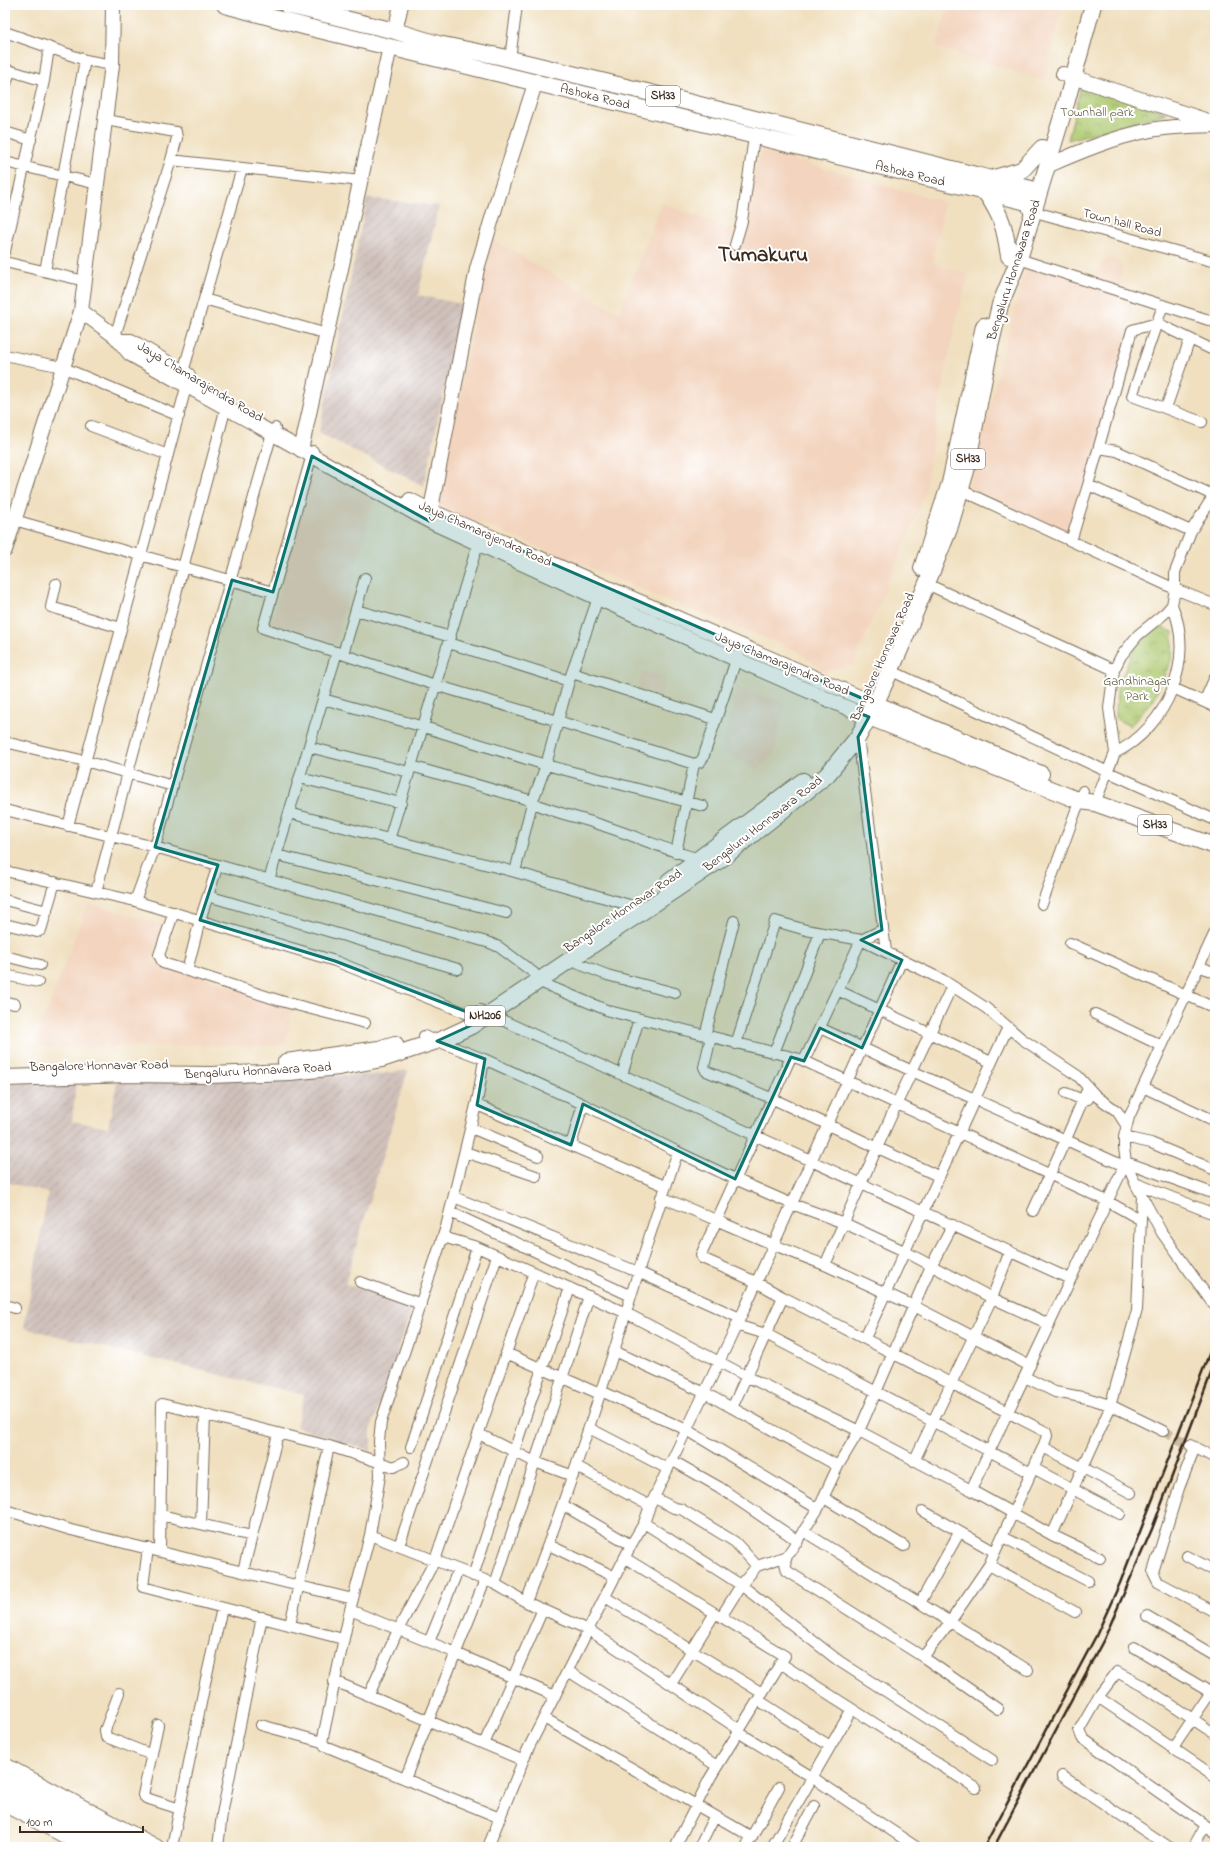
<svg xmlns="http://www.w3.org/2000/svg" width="1220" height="1852" viewBox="0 0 1220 1852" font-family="'Indie Flower',sans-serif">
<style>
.built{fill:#f3d4be}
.industrial{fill:url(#industrial-furrows)}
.park{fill:url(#park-crowns);stroke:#747a47}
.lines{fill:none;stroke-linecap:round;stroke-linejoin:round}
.street-tunnel{stroke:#ccbca0;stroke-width:10;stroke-dasharray:10 5;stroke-linecap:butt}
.street-casing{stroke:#7a6a57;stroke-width:12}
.secondary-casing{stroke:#7a6a57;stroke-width:16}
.primary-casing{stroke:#7a6a57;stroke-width:18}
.highway-casing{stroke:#7a6a57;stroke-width:20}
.street{stroke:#fff;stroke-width:10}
.secondary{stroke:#fff;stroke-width:14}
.primary{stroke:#fff;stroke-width:16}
.highway{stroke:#fff;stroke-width:18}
.rail{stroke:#3b2a1e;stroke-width:2.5}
.marked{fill:#0f766e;fill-opacity:0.2;stroke:#0f766e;stroke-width:3;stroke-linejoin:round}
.labels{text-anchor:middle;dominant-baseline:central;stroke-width:4;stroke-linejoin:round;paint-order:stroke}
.shield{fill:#fff;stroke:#766a62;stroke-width:1}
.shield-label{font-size:12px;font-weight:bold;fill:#3b2a1e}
.street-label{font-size:13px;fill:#3b2a1e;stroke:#fff}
.park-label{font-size:13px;fill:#5d5a37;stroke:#fff}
.town-label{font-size:21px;font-weight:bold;fill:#3b2a1e;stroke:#fff}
</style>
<defs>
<pattern id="industrial-furrows" width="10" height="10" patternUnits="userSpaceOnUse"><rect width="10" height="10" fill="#cfc0ba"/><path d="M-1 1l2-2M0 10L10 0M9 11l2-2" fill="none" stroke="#b3a59f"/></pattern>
<pattern id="park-crowns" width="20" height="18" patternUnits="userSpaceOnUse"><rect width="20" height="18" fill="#adc970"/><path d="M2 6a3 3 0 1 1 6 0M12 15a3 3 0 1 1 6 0" fill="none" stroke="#8ea35b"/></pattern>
</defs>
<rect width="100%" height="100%" fill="#fff"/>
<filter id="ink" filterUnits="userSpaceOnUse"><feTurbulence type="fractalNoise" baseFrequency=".025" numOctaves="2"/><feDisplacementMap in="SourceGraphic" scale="8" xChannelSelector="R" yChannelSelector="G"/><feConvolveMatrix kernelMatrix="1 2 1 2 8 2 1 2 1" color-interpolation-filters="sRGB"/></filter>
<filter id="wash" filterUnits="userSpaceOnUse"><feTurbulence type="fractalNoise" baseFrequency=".012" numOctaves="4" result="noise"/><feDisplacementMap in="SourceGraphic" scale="16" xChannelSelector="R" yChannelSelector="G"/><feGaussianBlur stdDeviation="0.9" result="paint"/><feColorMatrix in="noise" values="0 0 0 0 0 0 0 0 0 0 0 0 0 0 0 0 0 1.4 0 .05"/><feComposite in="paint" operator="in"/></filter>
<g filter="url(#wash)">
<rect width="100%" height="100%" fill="#f0e0c0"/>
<path class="built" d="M 948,5 L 1062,5 L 1045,81 L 936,47 Z
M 762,151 L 945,202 L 932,263 L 969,275 L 958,312 L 939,403 L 924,497 L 853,665 L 824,672 L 796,650 L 672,602 L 435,504 L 492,239 L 619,313 L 662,203 L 736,231 Z
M 1109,258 L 1117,260 L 1122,265 L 1121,283 L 1116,286 L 1100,282 L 1096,274 L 1100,264 Z
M 1026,263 L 1136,296 L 1095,455 L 1068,533 L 969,487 Z
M 313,469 L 376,495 L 335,643 L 270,626 Z
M 643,671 L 666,677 L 661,696 L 638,689 Z
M 737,687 L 785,703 L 774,754 L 757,771 L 721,751 Z
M 88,903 L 163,925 L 151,961 L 293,1005 L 285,1045 L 33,1047 Z"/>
<path class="industrial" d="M 367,198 L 439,206 L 418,295 L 462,304 L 424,486 L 319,433 Z
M 408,1070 L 345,1284 L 413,1306 L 371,1430 L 371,1451 L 296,1427 L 304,1395 L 24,1328 L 48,1193 L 5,1182 L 5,1083 L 76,1081 L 72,1121 L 108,1128 L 118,1077 L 373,1075 Z"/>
<path class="park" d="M 1081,86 L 1166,113 L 1068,140 Z
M 1158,626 L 1173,632 L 1172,658 L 1153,701 L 1130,726 L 1116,719 L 1117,686 L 1136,646 Z"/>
</g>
<g filter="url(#ink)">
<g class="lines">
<path class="street-tunnel" d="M 1163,1431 L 1190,1445"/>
<defs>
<path id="street" d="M 5,32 L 85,60 L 112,65
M 510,59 L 517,5
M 5,69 L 44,81
M 5,87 L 10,71
M 105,120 L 176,132 L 177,138 L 171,160
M 5,132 L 31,140
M 5,162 L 97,184
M 1028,210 L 1215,262
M 735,245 L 742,221 L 754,137
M 5,251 L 44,81 L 49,48
M 1019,259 L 1215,322
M 5,262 L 85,281
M 45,271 L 85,60
M 204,299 L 327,334
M 1163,305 L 1132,396 L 1202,422
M 115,336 L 171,160 L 361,181
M 5,355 L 62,367 L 179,416
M 183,372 L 242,168
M 1166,408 L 1190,339
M 91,426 L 168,455
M 1099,448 L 1117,451 L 1215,496
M 313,451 L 263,628 L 435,685 L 558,721 L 694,764 L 700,762 L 703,758 L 738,654
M 1088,485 L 1132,330 L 1157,323 L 1215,351
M 961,490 L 1175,589 L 1172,605 L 1165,613 L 1138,635 L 1121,656 L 1114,670 L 1109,708 L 1115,753 L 1095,803
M 14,520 L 273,592
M 1191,531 L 1214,495
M 1071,541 L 1088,485 L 1191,531 L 1175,572 L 1175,589 L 1215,605
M 56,584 L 51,607 L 121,628
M 927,584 L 1114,670
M 356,610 L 451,637
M 449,643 L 569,681
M 343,654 L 365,578
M 881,666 L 1106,771 L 1215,820
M 572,673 L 715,719
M 1173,688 L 1215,707
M 323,699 L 424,727 L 546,765 L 703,806
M 1204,702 L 1215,677
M 858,737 L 886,951
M 5,742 L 85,761 L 173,786
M 309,747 L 409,772
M 1115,753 C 1167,727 1196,660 1172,605
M 411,766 L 526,799 C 551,813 580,817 607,827 C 638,837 668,851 700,859
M 300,778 L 401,803
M 5,810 L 155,847 L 490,943 L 499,947 L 534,973
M 289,813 L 515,872 L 633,906
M 68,826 L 188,380
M 389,840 L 478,543
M 676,853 L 694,764
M 277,855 L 506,913
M 5,871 L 135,901 L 335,961 L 481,1019
M 515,872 L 532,803 L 546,765 L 569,681 L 598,598
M 269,880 L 337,652
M 96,892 L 226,407
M 208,896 L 458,969
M 5,900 L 47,911
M 135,901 L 155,847 L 272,433 L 275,428
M 1042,904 L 1083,791
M 174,912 L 159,955 L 163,963 L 281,1001 L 365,1023
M 5,924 L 37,932 L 41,930 L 55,882
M 1070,943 L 1215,1008
M 5,956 L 40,965
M 569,960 L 607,975 L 675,993
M 1199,966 L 1215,973
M 187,971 L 200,920 L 218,865
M 5,975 L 38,982
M 537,981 L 609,1011 L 800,1059 L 1107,1201 L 1141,1220
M 952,986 L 897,1103 L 825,1265 L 914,1306 L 1030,1366
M 837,990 L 991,1062
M 5,1002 L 15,1004
M 480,1010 L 1070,1279
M 1095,1014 L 1162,1046
M 820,1028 L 912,1071 L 1124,1166
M 424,1036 L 484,1059 L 583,1104 L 678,1152 L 735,1179 L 792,1204 L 844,1223 L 904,1251 L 992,1298 L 1049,1324
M 705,1036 L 734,921
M 711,1037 L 704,1067 L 706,1071 L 771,1098 L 938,1176
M 736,1044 L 775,921 L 806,930 L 861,940 L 943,980 L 986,1008 L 1022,1039 L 1078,1076 L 1096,1096 L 1117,1111 L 1126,1125
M 774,1053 L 820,933
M 791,1057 L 701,1255 L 702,1258 L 756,1282 L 783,1297 L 1046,1432 L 1047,1436 L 1043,1447 L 989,1565 L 950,1622 L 923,1657
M 804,1061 L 861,940 L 882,930
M 622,1075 L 639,1019
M 1143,1087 L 1215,1121
M 1066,1093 L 1083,1100 L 1088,1099
M 477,1105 L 665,1186
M 471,1128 L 538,1156
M 1124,1137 L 1151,1143 L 1215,1170
M 571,1145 L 583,1104
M 465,1152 L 536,1176
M 678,1152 C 654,1217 635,1284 614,1351 C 587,1435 559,1519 526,1602 L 589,1630 L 740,1730
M 1135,1183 L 1209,1212
M 454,1197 L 638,1272 L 740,1318
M 661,1197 C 716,1219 770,1245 825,1265
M 1033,1211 L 1066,1139 L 1088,1088
M 450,1212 L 631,1296
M 953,1225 L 931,1266 L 859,1431 L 838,1466 L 818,1509 L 787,1556 L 785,1563 L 787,1571 L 923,1657 L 998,1709
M 443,1237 L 477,1247 L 626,1313 L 746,1376 L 859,1431 L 971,1490 L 1052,1535 L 1100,1558
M 360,1282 L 421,1304
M 1213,1304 L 1162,1233 L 1136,1185 L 1126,1162 L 1124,1148 L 1124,1137 L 1129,1117 L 1215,932
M 5,1305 L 15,1308
M 736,1325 L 766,1334 L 1031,1473
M 865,1338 L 1008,1027
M 614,1351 L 705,1393 L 838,1466
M 506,1353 L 600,1394
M 1025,1377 L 1055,1392 L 1087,1398 L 1110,1405 L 1163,1431
M 601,1391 L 687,1430 L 818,1509
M 732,1408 L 783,1297
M 589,1428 L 668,1469
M 479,1434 L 535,1462 L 573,1476
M 1190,1445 L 1215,1458
M 411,1447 L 477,1247
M 1043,1447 L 1131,1493
M 1195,1447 L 1179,1488 L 1153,1572 L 1158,1582 L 1215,1612
M 673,1461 L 719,1487 L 798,1541
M 914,1461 L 992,1298 L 1010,1251
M 576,1466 L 650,1506
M 1033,1468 L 1120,1514
M 971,1490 L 1126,1162 L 1215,1194
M 655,1498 L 674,1508 L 681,1509 L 735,1542 L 757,1566 L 741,1585 L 721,1617
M 824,1498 L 904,1546
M 563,1505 L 631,1545
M 5,1510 L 71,1530 L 353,1599
M 923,1511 L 995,1552
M 161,1515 L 252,1536
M 644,1523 L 741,1585 L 839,1661 L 992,1760
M 201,1524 L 205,1415
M 803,1531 L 1028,1670
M 370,1535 L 495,1584 L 526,1602
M 1052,1535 L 1109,1410 L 1137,1310 L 1142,1196
M 1003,1537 L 1088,1581
M 549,1545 L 615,1577
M 399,1546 L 497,1256
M 148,1548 L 143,1587 L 343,1639
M 160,1551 L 162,1404 L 329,1446 L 394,1467 L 404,1462
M 1187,1556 L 1215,1571
M 625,1558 L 785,1656 L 710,1778 L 675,1847
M 989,1565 L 1075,1612
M 757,1566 L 787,1556
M 243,1571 L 278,1434
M 473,1576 L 526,1415 L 570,1288
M 495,1584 L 589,1296
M 605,1597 L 762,1693
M 920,1603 L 959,1533
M 350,1610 L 456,1653 L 555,1696
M 1147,1616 L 1215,1656
M 290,1625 L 329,1446
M 429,1642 L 458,1570
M 1134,1647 L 1215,1695
M 780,1663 L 976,1788
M 568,1671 L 717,1766
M 334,1681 L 522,1760
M 671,1684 L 715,1613
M 119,1693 L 105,1730 L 106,1737 L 152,1755
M 369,1695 L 398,1630 L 435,1560 L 534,1272
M 1098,1697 L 1215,1777
M 758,1700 L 830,1746
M 544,1718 L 752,1837
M 158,1725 L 143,1795 L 146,1798 L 180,1809
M 261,1725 L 322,1742 L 325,1746 L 500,1818
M 738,1732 L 812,1777 L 916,1847
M 1215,1734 L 1143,1686 L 1117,1672 L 1098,1697 L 1079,1730 L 1082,1738 L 1215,1832
M 322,1742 L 350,1610 L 370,1535 L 380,1476 L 379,1441 L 381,1422 L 446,1227 L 478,1097 L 484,1059
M 484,1744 L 543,1609
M 1173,1748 L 1215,1686
M 1062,1776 L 1169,1847
M 405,1779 L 485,1580
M 172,1847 L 205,1683 L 222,1608
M 218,1847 L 222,1814 L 262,1617
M 488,1847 L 527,1751 L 631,1545 L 644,1523 L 650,1506 L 744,1310 L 902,960
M 699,1847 L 714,1817
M 746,1847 L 779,1787
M 772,1847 L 852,1709
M 792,1847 L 814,1806
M 1193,1847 L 1205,1825"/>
<path id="secondary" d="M 395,31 L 401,5
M 1063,74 L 1211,122
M 1047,166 C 1081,151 1115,137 1151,130 C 1172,126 1194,126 1215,125
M 81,311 L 115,336 L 130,354 L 429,521 L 635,615 L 859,713
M 120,341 L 131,341 L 188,375
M 301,450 L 390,47
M 410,500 L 431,511 L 866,700
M 429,519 L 477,269 L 499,195 L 536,81
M 5,550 L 81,311 L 112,65 L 113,5
M 5,1765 L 157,1847
M 5,1805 L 86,1847"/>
<path id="primary" d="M 225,5 L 307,27 L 1035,204
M 287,5 L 395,31 L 438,44 L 498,56 L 688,102 L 1039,191
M 991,179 L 1022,170 L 1042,148
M 986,193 C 1002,216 1005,229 1009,256
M 922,568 L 950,483 L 984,326
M 866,700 L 1041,774
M 859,713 L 1080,801 L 1095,803 L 1215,846
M 669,881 L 803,781
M 286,1062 L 379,1049 L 395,1044
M 5,1078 L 129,1074 L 211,1075 L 290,1072 L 339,1067 L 382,1059 L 443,1039 L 471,1026 L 724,857 L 827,775 L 858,737 L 875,705 L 901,647 L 949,529 L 966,471 L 990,347 L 1000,305 L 1019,259 L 1067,100 L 1093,5"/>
<path id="highway" d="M 5,1779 L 137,1847
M 5,1793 L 109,1847"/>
</defs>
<use href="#street" class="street-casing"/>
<use href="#secondary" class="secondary-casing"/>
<use href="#primary" class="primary-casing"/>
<use href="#highway" class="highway-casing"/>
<use href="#street" class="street"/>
<use href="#secondary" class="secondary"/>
<use href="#primary" class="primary"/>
<use href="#highway" class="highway"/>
<path class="rail" d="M 984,1847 L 1096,1636 L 1120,1583 L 1215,1339
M 994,1847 L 1104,1639 L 1152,1529 L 1215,1363"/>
</g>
</g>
<path class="marked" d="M 312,456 L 429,521 L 431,511 L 866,700 L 859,713 L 869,717 L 858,737 L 882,930 L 861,940 L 902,960 L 862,1048 L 820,1028 L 804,1061 L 791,1057 L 735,1179 L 583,1104 L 571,1145 L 477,1105 L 485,1059 L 437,1041 L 485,1019 L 335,961 L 200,920 L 218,865 L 155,847 L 232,580 L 273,592 Z"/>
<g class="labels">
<g class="shield">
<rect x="646" y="86" width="34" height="20" rx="3"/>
<rect x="951" y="449" width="34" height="20" rx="3"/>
<rect x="1138" y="815" width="34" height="20" rx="3"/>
<rect x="465" y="1006" width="40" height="20" rx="3"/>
</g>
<g class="shield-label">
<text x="663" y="96">SH33</text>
<text x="968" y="459">SH33</text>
<text x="1155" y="825">SH33</text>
<text x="485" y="1016">NH206</text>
</g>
<g class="street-label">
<text transform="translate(595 97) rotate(14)">Ashoka Road</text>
<text transform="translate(910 174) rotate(14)">Ashoka Road</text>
<text transform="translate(1122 223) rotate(15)">Town hall Road</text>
<text transform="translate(1014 270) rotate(-72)">Bengaluru Honnavara Road</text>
<text transform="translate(200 382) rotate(31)">Jaya Chamarajendra Road</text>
<text transform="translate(485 534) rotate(24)">Jaya Chamarajendra Road</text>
<text transform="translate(883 657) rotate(-66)">Bangalore Honnavar Road</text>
<text transform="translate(782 664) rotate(23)">Jaya Chamarajendra Road</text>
<text transform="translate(763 824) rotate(-38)">Bengaluru Honnavara Road</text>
<text transform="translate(623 911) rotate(-34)">Bangalore Honnavar Road</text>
<text transform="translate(99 1066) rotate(-1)">Bangalore Honnavar Road</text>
<text transform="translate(258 1071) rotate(-3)">Bengaluru Honnavara Road</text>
</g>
<g class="park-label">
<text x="1097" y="112">Townhall park</text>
<text x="1137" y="681">Gandhinagar<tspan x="1137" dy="15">Park</tspan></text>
</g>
<g class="town-label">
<text x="763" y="256">Tumakuru</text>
</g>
</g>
<rect width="1220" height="1852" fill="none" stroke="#fff" stroke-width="20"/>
<path d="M20 1826v6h123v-6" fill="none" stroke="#3b2a1e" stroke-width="2"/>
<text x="26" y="1826" font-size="12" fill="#3b2a1e" stroke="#ffffff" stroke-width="3" paint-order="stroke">100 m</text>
</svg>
